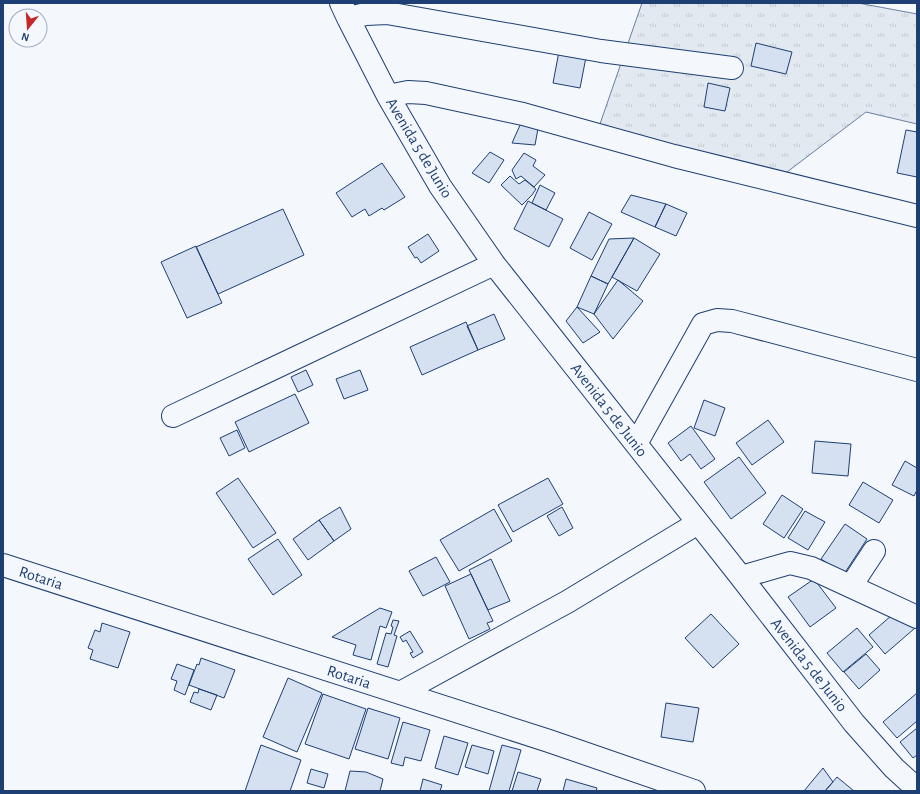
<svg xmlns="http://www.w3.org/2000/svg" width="920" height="794" viewBox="0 0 920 794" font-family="'Alegreya Sans',sans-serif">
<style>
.grass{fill:url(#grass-tufts);stroke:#687fa3}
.building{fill:#d5e0f0;stroke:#1d3f73}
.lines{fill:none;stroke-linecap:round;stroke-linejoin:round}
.minor-casing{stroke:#1d3f73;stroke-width:24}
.minor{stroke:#f4f7fb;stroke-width:22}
.labels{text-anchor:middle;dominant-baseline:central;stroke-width:3;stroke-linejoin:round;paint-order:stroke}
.street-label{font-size:16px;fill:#1d3f73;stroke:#f4f7fb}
</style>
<defs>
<pattern id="grass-tufts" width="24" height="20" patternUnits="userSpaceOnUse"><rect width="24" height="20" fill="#e3e9f0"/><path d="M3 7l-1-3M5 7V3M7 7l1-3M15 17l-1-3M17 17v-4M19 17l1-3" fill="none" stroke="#c2c9d1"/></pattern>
</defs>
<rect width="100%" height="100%" fill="#f4f7fb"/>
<path class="grass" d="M 642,3 L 858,3 L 917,14 L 917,124 L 866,112 L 766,188 L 593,144 Z"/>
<path class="building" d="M 756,43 L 792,52 L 786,74 L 751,66 Z
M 560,46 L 587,52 L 580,88 L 553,83 Z
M 708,83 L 730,88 L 725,111 L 704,107 Z
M 521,123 L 539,123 L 535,145 L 512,143 Z
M 906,130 L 917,132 L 917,177 L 897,173 Z
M 490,152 L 504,160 L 489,183 L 472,173 Z
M 524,153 L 536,160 L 533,166 L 545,175 L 534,187 L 521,176 L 516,179 L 512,170 Z
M 382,163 L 405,197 L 384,210 L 382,208 L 369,216 L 365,209 L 352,217 L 336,193 Z
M 510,176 L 519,184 L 525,180 L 536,189 L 532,195 L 522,205 L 501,185 Z
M 540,185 L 555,193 L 546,210 L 532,203 Z
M 631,195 L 666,204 L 655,227 L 621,212 Z
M 528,201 L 563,219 L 549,247 L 514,229 Z
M 666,204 L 687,213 L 676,236 L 655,227 Z
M 283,209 L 304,255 L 218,294 L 196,247 Z
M 589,212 L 612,224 L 592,260 L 570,248 Z
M 428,234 L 439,251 L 421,263 L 417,257 L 415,258 L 408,247 Z
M 634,238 L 660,254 L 637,291 L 612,277 Z
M 634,238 L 608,284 L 591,276 L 609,239 Z
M 196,246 L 222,303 L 187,318 L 161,262 Z
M 591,276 L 608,284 L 594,314 L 577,307 Z
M 618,280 L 643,301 L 613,339 L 594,314 Z
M 577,307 L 600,332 L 583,343 L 566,321 Z
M 494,314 L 505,339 L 478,350 L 467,326 Z
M 466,322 L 478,350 L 422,375 L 410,347 Z
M 306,370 L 313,385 L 298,392 L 291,377 Z
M 360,370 L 368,390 L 344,399 L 336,379 Z
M 295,394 L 309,423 L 249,452 L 235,422 Z
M 704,400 L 725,408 L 715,436 L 694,428 Z
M 768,420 L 784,442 L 752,465 L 736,443 Z
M 691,426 L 715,459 L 701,469 L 690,454 L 681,461 L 668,443 Z
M 237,430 L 245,448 L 229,456 L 220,438 Z
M 815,441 L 851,444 L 848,476 L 812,473 Z
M 739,457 L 766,493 L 731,519 L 704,482 Z
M 905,461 L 917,468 L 917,490 L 914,496 L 892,485 Z
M 238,478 L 276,533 L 253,548 L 216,493 Z
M 548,478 L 563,504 L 513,532 L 498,505 Z
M 863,482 L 893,500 L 879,523 L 849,505 Z
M 782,495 L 803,509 L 784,538 L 763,524 Z
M 340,507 L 351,529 L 334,541 L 319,520 Z
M 562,507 L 573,528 L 559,536 L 547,516 Z
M 494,509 L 512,541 L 459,571 L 440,540 Z
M 805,511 L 825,522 L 808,550 L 788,538 Z
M 319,520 L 334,541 L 308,560 L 293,539 Z
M 845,524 L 867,539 L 844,574 L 821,559 Z
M 278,539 L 302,575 L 273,595 L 248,559 Z
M 436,557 L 450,582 L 423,596 L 409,571 Z
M 491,559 L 510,601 L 488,610 L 469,570 Z
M 471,574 L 493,621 L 487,623 L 490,629 L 469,639 L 445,586 Z
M 814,579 L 836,608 L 810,627 L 788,597 Z
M 380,608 L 392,612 L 386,628 L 380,626 L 371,660 L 353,655 L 356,645 L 332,637 Z
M 899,609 L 915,628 L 885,654 L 869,635 Z
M 711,614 L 739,644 L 713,668 L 685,638 Z
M 393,620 L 399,621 L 394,635 L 397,636 L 388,667 L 377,664 L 386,633 L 391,634 L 393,627 L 391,626 Z
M 102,623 L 130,632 L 118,668 L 90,659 L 93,650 L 88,648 L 95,630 L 100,632 Z
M 857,628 L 873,647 L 843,672 L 827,653 Z
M 410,631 L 423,652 L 413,658 L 410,653 L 413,652 L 406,640 L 403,642 L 400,637 Z
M 866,654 L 880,670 L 859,689 L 844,672 Z
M 201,658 L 235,670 L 224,698 L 189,685 L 197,664 L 199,665 Z
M 177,664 L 194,670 L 185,695 L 174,690 L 177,681 L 171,679 Z
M 288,678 L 322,693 L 297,752 L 263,737 Z
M 199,689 L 217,695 L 211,710 L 190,702 L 194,692 L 198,693 Z
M 917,693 L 917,721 L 897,738 L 883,722 Z
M 323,694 L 366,709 L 349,759 L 305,744 Z
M 666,703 L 699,708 L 693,742 L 661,737 Z
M 368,708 L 400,718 L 388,759 L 355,749 Z
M 403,722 L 430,730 L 421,761 L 405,757 L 403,766 L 391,763 Z
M 917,728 L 917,755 L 913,758 L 900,742 Z
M 444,736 L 468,743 L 458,775 L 435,768 Z
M 261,745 L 301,760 L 290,791 L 245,791 Z
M 472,745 L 494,751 L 488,774 L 465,767 Z
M 502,745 L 521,750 L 509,791 L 489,791 Z
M 823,768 L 833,782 L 825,791 L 804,791 Z
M 311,769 L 328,774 L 324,788 L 307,783 Z
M 350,771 L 366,772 L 383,779 L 380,791 L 345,791 Z
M 518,772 L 541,779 L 537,791 L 512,791 Z
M 837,777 L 854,791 L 825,791 Z
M 423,779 L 442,785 L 440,791 L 420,791 Z
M 566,779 L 597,788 L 596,791 L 563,791 Z"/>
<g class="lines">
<defs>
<path id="minor" d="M 341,3 L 348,18 L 388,96 L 440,186 L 494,264 L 741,577 L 854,723 L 894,768 L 917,789
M 348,18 L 366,14 L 387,13 L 601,51 L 732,68
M 388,96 L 408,92 L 426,93 L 523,114 L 674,156 L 917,216
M 173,416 L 494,264
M 636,444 L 703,324 L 717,320 L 732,321 L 917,370
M 3,565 L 549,741 L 694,791
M 741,577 L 790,563 L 811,568 L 917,617
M 851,586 L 874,551
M 400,693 L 567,602 L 698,523"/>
</defs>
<use href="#minor" class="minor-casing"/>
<use href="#minor" class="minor"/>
</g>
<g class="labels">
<g class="street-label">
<text transform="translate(419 148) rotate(59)">Avenida 5 de Junio</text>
<text transform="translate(609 410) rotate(52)">Avenida 5 de Junio</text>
<text transform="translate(41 578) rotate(18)">Rotaria</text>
<text transform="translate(809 665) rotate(52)">Avenida 5 de Junio</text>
<text transform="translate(349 677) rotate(18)">Rotaria</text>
</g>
</g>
<rect width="920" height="794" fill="none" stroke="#1d3f73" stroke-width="8"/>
<g transform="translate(28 28) rotate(197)"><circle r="19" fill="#f4f7fb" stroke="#9eadc5"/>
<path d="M0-3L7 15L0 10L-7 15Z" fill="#c62828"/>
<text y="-6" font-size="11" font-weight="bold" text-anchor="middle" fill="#1d3f73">N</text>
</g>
</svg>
